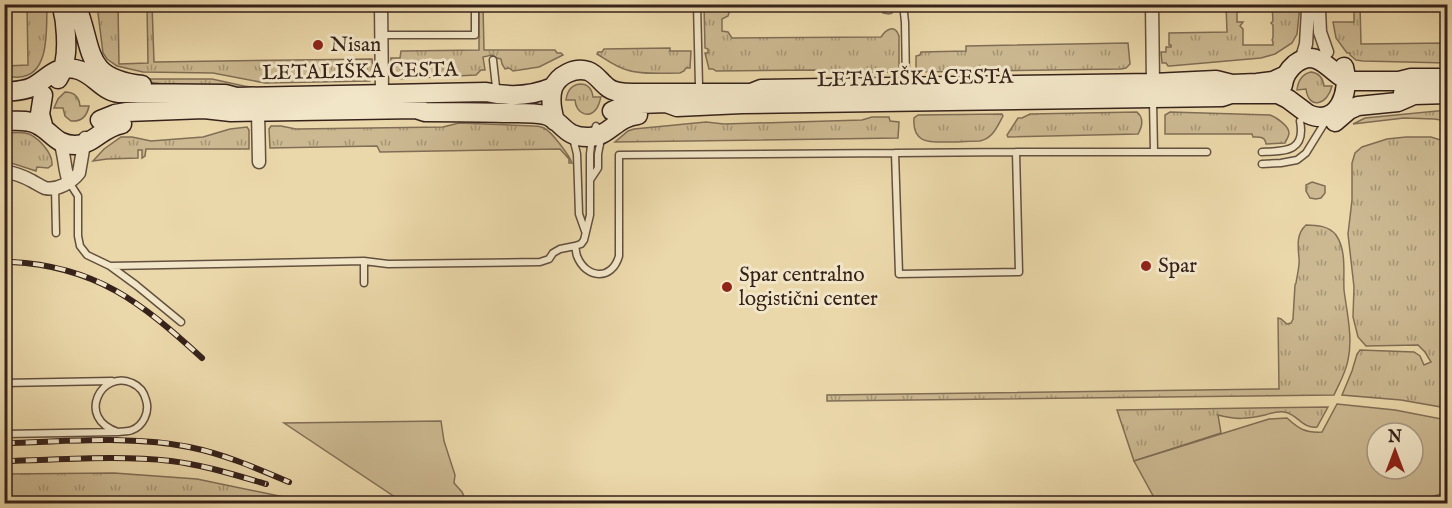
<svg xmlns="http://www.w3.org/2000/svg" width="1452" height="508" viewBox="0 0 1452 508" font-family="'IM FELL English',serif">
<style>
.grass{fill:url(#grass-tufts);stroke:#816e56;stroke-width:1.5}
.green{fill:#ccb992;stroke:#816e56;stroke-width:1.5;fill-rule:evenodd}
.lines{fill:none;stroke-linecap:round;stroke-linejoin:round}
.service-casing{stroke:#63503f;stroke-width:9}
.minor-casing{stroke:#63503f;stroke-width:15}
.secondary-casing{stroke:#36221b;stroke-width:21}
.service{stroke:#f2e6c8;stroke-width:6}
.minor{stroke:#f2e6c8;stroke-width:12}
.secondary{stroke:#f2e6c8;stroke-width:18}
.rail-casing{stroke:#36221b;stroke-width:6}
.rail{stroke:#f2e6c8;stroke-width:4;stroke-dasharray:11;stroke-linecap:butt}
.poi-dot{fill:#8f2418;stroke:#f2e6c8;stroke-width:2}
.labels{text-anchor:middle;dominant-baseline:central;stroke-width:6;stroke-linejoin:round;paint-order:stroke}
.poi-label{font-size:21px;fill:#36221b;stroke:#f2e6c8;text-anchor:start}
.street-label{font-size:21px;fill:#36221b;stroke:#f2e6c8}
</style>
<defs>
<pattern id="grass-tufts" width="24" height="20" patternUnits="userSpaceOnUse" patternTransform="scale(1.5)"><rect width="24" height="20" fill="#ccb992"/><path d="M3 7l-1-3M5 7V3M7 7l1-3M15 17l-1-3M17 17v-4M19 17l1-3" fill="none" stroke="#a69676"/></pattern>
</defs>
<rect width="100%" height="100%" fill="#ebd8aa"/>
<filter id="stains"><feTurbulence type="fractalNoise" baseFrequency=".00333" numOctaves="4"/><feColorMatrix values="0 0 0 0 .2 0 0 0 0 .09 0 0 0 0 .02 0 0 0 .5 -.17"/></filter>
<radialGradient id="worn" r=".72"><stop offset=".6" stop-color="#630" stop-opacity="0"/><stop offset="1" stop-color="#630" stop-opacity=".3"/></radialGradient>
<path class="grass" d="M 152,4 L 154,62 L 372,59 C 373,67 374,74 370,81 L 265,83 L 213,73 L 143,72 L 117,66 L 107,59 L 103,53 L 97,5 L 118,5 L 119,64 L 148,63 L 147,5 Z
M 479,4 L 483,5 L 484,50 L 555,50 L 557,53 L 561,53 L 563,55 L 539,67 L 513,71 L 509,68 L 505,69 L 502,64 L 501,59 L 497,58 L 492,55 L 483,57 L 485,70 L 481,70 L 476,75 L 395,79 C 390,73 391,65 391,58 L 400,58 L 401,51 L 479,50 Z
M 27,5 L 47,5 C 46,26 51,76 19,77 C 14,78 9,76 5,75 L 5,66 L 28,65 Z
M 704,5 L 820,5 L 820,8 L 730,10 L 728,16 L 722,19 L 722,31 L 728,32 L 732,38 L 881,37 C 886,29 895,24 899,36 L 899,69 L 895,69 L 892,72 L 837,73 L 816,70 L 716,71 L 713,69 L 709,69 L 705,53 L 708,53 L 708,49 L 705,48 Z
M 893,5 L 894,10 L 892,13 L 889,14 L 883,13 L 881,8 L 825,8 L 825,5 Z
M 1272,5 L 1300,5 L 1297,34 L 1292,43 L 1275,54 L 1261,58 L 1170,66 L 1168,66 L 1166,63 L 1162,63 L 1161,52 L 1166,52 L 1166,47 L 1171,47 L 1171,45 L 1169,45 L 1169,33 L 1227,32 L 1226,5 L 1242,5 L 1240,12 L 1237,12 L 1237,22 L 1243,22 L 1240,26 L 1243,29 L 1243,45 L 1273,45 L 1273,42 L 1272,40 L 1273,38 L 1273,25 L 1271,23 L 1273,21 Z
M 1331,5 L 1360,5 L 1361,44 L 1447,43 L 1447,63 L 1363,61 L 1356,60 L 1350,55 L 1350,53 L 1347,53 L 1336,38 L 1333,22 L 1354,22 L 1354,9 L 1332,8 Z
M 1128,43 L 1130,64 L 1126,68 L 1121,69 L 920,72 L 916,69 L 916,56 L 920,55 L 921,52 L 966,51 L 966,46 Z
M 670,48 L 670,51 L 691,51 L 690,68 L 686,68 L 684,71 L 680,73 C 663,73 643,75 627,70 C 616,67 607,60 597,54 L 598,52 L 602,52 L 604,49 Z
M 1311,72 C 1319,73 1323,78 1324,86 L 1332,86 C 1328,104 1309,111 1306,89 L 1297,90 C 1298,81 1302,74 1311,72 Z
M 147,79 L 212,79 L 244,86 L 257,88 C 248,90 239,87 229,87 C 202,86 175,86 148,82 Z
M 580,84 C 588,84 592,89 593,97 L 601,97 C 600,100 599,105 597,108 C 589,120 576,113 575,100 L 566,100 C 567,92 571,85 580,84 Z
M 65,92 C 74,92 79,96 80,106 L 89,106 C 87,116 82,122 71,121 L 65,116 L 63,108 L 54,108 L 58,99 Z
M 1447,110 L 1447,121 L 1434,119 L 1404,118 L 1353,124 L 1365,118 Z
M 1137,112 C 1144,118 1142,127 1138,134 L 1008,137 L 1007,135 L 1018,118 L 1022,118 L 1030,114 Z
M 1170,112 L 1270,115 C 1276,117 1289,126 1289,133 C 1289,136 1286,141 1285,143 L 1266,144 C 1265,136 1259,137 1253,137 L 1252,134 L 1165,134 L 1165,115 Z
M 1002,114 L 1003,116 C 997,127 993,138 980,141 C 970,141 961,142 951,142 C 931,142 912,145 914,118 L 918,115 Z
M 872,117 L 889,117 L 890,121 L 899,122 L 898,138 L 615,142 L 628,131 L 634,129 L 706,122 L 724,124 L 862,120 Z
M 459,123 L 534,126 C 538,126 540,126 544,128 C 552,132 569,155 572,163 L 569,163 L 569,159 L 560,149 L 380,152 L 377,146 L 270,148 L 269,129 L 271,126 L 281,126 L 296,129 L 443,127 Z
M 247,127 L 249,130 L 249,149 L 146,149 L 145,156 L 142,158 L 142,150 L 138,150 L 138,158 L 107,159 L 93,161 L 104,149 L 121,137 L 132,137 L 151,141 L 203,137 L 230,129 Z
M 5,133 C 11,133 18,132 25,133 C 37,135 53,153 52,165 L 48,168 L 37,167 L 36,171 L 5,161 Z
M 1406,137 L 1431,137 L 1447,142 L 1447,408 L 1401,400 L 1342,395 L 1352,371 L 1357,354 L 1360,350 L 1414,352 L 1420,356 L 1424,365 L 1431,362 L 1425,352 L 1418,345 L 1366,346 L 1358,337 L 1353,317 L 1354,287 L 1348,234 L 1352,200 L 1352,163 L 1355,153 L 1362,147 L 1387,139 Z
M 1312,182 L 1325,186 L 1325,193 L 1321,198 L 1316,199 L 1310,198 L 1306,191 L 1306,185 Z
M 1306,225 C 1317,225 1329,226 1336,235 C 1347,251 1343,273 1344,290 C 1347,313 1353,338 1348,360 C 1346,372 1339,384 1334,395 L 827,401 L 827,395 L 1279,389 L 1278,318 L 1281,319 L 1287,324 L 1291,323 L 1293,319 L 1295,285 L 1296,283 C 1297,275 1300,266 1299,258 C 1298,246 1296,234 1306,225 Z
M 1328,407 L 1317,427 C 1302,429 1298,414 1284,412 C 1278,411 1271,413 1265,415 C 1246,419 1237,420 1218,415 L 1221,433 L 1134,461 L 1117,410 Z
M 114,473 L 197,479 L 313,503 L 5,503 L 5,474 Z"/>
<path class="green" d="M 1337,404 L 1395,410 L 1447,420 L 1447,492 L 1409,504 L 1157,503 L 1134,461 L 1269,419 L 1287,418 C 1299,429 1305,433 1322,432 ZM 1377,433 L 1413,433 L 1413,469 L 1377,469 Z
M 441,421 L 444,441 L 455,475 L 454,483 L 462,492 L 467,503 L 404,503 L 284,423 Z"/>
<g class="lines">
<defs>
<path id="service" d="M 697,4 L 699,86
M 903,4 L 905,22 L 906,83
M 381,35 L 475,35 L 475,4
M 493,60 L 496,87
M 1153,101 L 1154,152
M 573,138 L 577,154 L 579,214 L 585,231
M 1262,152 C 1285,151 1306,152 1300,121
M 895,153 L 1016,152
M 1262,164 L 1281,163 L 1297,160 L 1306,153 L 1327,119
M 590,180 L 598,168 L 598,154 L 601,139
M 69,182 L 78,196 L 78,236 L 80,246 L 87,255 L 110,266 L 136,285 L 181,322
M 55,187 L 56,233
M 575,246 C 576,250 576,253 577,256 C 586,279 612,281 619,256 L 619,155 L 895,153 L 899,274 L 1019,272 L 1016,152 L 1207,152
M 364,261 L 364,283
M 110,266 L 364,261 L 388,264 L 540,262 L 549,259 L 553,253 L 560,249 L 575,246 L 581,244 L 584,240 L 590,215 L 590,154 L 592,137 L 596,126
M 4,383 L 112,381
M 4,434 L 118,432 C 122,431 128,432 132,430 C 143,426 150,412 146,400 C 144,392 139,386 132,383 C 102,369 75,418 118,432"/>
<path id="minor" d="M 381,4 L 382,95
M 1152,4 L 1153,83
M 1316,4 L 1319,10 L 1320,32 L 1327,52
M 1301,61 L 1306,44 L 1308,10 L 1311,4
M 258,111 L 259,162
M 60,142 C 65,155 64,169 69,182
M 4,171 C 14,173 23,176 32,181 C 36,183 40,186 45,188 C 57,191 72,182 79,173 L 85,138"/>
<path id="secondary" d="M 77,7 C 94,51 83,78 142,85
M 58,79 C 68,64 67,42 65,24 C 65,18 62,11 62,4
M 1283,85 C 1284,76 1288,70 1295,64 C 1320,45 1331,77 1351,81 L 1399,81 L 1411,78 L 1448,78
M 4,92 C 14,91 24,91 32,87 C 48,79 54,65 75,69 C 93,72 101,91 119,93 L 225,94 L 236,97 L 486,92 C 508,97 532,96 553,87
M 1403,93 L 1414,95 L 1448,94
M 43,95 L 40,114 L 44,129
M 612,111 L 619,108 L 640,104 L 666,103 L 677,107 L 742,104 L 1222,97 L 1231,94 L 1278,94 L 1288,99 L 1308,114 C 1338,128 1351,91 1344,67
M 100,120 L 115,114 L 127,112 L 204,109 L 231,112 L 416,109 L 425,112 C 451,112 477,112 503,113 C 517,113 532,112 545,115 C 563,120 563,138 589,137 C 609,137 616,117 638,115
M 4,121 C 16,121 28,119 38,125 C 52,132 56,145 75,145 C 94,145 102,127 122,124
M 555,121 C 552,111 550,98 553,88 C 558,75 575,67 588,71 C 596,74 600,81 606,86 C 613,93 624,93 633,93 L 751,93 L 761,89 L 1153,83 L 1216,80 L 1232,84 L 1257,83 L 1273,81 L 1286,75
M 1335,122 L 1349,110 L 1358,106 L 1398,102 L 1414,95"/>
</defs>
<use href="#service" class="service-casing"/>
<use href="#minor" class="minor-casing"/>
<use href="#secondary" class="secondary-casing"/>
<use href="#service" class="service"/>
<use href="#minor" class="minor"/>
<use href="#secondary" class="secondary"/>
<defs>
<path id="rail" d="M 11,262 C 96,266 142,303 202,358
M 4,443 C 63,442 131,435 189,447 C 224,454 256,468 289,482
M 4,461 C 58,460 118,455 171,461 C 204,465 235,475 266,484"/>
</defs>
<use href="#rail" class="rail-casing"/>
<use href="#rail" class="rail"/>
</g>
<g class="poi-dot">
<circle cx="318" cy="45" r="6"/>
<circle cx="1146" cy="266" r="6"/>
<circle cx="727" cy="287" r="6"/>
</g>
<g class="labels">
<g class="poi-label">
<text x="330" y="45">Nisan</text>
<text x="1158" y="266">Spar</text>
<text x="739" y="275">Spar centralno<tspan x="739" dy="24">logistični center</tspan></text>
</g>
<g class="street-label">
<text transform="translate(360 72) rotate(-1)">LETALIŠKA CESTA</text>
<text transform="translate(915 79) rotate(-1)">LETALIŠKA CESTA</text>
</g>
</g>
<rect width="1452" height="508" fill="none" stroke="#ebd8aa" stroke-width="24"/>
<rect x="6" y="6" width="1440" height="496" fill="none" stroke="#36221b" stroke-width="3"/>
<rect x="12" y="12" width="1428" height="484" fill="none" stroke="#36221b" stroke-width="1.5"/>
<g transform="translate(1395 451)"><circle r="28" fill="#f2e6c8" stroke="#a79883" stroke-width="1.5"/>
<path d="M0-4.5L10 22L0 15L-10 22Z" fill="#8f2418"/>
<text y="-9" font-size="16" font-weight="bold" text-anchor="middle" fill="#36221b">N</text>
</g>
<rect width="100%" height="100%" filter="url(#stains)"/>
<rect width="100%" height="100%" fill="url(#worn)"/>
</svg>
